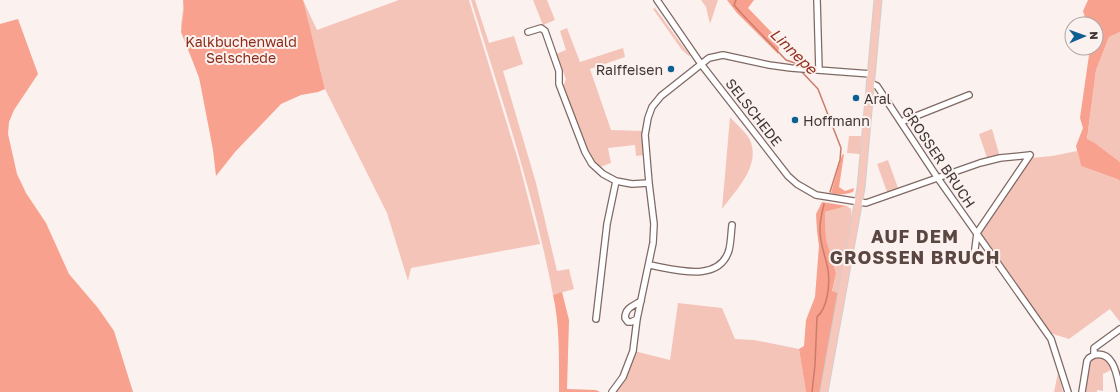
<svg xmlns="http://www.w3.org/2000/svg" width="1120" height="392" viewBox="0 0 1120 392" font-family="'Golos Text',sans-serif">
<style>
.green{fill:#f5c4b9}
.forest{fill:#f7a18e}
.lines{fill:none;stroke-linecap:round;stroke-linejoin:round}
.stream{stroke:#cd7b69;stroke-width:1.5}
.minor-casing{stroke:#7f6964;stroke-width:8}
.major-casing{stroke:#d1cfce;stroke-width:9}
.minor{stroke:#fff;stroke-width:5.5}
.major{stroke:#f8c7bc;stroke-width:7}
.poi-dot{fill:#0f6092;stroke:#fbf1ef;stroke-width:1.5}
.labels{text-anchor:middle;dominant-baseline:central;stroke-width:4;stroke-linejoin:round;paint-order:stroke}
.park-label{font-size:14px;fill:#8e2b18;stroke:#fbf1ef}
.poi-label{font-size:14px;fill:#403734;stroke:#fbf1ef;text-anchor:start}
.street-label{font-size:14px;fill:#403734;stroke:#fbf1ef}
.water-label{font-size:15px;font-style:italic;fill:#912e1a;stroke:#fbf1ef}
.district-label{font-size:18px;font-weight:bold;letter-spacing:1px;fill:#5b4742;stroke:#fbf1ef}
</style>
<rect width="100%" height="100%" fill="#fbf1ef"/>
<path class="green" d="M 184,0 L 303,0 L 317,30 L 399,0 L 469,0 L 519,163 L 540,244 L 411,268 L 408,281 L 387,213 L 325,89 L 311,33 L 203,90 L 181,26 Z
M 471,0 L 475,0 L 489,43 L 514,36 L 523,64 L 503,71 L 536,183 L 557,271 L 569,269 L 574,289 L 553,295 C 534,194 501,97 471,0 Z
M 533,0 L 547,0 L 555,20 L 543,25 Z
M 701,0 L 718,0 L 710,24 L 706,7 Z
M 655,8 L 682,45 L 690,55 L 689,56 L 682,50 L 653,9 Z
M 567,28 L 580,62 L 623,48 L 625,57 L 590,69 L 611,130 L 643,131 L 644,155 L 636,156 L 635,145 L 608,148 L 611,163 L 600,167 L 593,162 L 563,87 L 566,79 L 556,54 L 566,50 L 560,31 Z
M 1120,32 L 1120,162 L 1095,143 L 1087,140 L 1096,70 L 1109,37 Z
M 730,117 C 736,124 746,132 750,140 C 761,166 736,190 722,209 Z
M 992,129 L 1000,157 L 987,158 L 979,134 Z
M 849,136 L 861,136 L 860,154 L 847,153 Z
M 1077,151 L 1081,166 L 1117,179 L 1120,181 L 1120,322 L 1110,309 L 1069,339 L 1050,333 L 980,235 L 980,232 L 1031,158 L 1052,156 Z
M 888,160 L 898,188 L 887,192 L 877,164 Z
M 847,206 L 851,209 L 852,220 L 838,293 L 832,292 L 836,273 L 826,239 L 825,212 Z
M 678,303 L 722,308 L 735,339 L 754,340 L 799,349 L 806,392 L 614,392 L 634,351 L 670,360 Z
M 1096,357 C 1105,358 1108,361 1113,369 L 1103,374 L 1103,391 L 1097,390 L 1097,392 L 1084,392 L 1089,362 Z
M 1058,373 L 1063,392 L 1054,392 Z"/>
<path class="forest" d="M 183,0 L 303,0 L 325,89 L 318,92 L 301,95 L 281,104 L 235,152 L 216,176 L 213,150 L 199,77 L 181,32 L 184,10 Z
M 727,0 L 754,0 L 748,8 L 780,41 L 778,54 L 737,13 Z
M 1088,0 L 1120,0 L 1120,32 L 1109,37 L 1096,70 L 1087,139 L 1095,143 L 1120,162 L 1120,181 L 1117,179 L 1081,166 L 1076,146 L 1083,128 L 1080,118 L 1090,48 L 1096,48 L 1096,24 L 1087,24 L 1083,11 Z
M 18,19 L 38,74 L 14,110 L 9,122 L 8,134 L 17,174 L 26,193 L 46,223 L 69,274 L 98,308 L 114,331 L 133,392 L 0,392 L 0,24 Z
M 844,154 L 839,187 L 845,191 L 854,188 L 853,192 C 846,194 839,196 831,193 L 842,155 Z
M 822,202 L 847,206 L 825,212 L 826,239 L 836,273 L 832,291 L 838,293 L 821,392 L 806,392 L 799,349 L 804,346 L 806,320 L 815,297 L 819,246 L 817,231 L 816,214 Z
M 562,292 L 569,320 L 567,389 L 596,390 L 600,392 L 559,392 C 559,360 560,326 553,295 Z"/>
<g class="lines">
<path class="stream" d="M 736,0 L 734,5 L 741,13 L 786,60 L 798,64 L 799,67
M 801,71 L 818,89 L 841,148 L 840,160 L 830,192
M 812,392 L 815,365 L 817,317 C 828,307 830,284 828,270 C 826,256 819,243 820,228 C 820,220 822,212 824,204"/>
<defs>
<path id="minor" d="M 657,0 L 701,64 L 788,176 L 797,184 L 816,195 L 866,203 L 980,163 L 1000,158 L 1030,155
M 817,0 L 819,70
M 528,32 L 541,28 L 545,31 L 559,71 L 559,84 L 585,152 L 592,164 L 603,174 L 616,181 L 632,184 L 649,183
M 870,83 L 877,86 L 937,177 L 1051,339 L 1068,392
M 901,122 L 969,95
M 974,257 L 977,233 L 1030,155
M 649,265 C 674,269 719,284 729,250 C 731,242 731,233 732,225
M 596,319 L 607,224 L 616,181
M 637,319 L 631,322 L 628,322 L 625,318 C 625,308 633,306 641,301
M 1094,355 C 1114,350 1117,376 1120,390
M 612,392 L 623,377 L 633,351 L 637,319 L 653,243 L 654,224 L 649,183 L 645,135 L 648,118 L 652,107 L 661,96 L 709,58 L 723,55 L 769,65 L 791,68 L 871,74
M 1082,392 L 1087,361 L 1089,358 L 1094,355 L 1094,348 L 1120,329"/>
<path id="major" d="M 824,392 L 861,188 L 878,0"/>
</defs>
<use href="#minor" class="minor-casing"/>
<use href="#major" class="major-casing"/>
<use href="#minor" class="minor"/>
<use href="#major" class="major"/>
</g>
<g class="poi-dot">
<circle cx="671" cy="69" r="4"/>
<circle cx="856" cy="98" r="4"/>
<circle cx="795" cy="120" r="4"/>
</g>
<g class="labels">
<g class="park-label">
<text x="241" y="41">Kalkbuchenwald<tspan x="241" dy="16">Selschede</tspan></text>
</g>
<g class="poi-label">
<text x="663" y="69" text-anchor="end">Raiffeisen</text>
<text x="864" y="98">Aral</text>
<text x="803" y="120">Hoffmann</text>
</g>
<g class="street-label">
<text transform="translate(754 112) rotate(52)">SELSCHEDE</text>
<text transform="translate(939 157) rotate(56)">GROSSER BRUCH</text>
</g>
<g class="water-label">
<text transform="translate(794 51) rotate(44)">Linnepe</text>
</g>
<g class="district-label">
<text x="915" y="236">AUF DEM<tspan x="915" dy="21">GROSSEN BRUCH</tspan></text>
</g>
</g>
<g transform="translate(1084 36) rotate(88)"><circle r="19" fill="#fbf1ef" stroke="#b0a7a4"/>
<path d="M0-3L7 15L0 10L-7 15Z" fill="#0f6092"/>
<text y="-6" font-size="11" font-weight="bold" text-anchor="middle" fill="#403734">N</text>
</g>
</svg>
